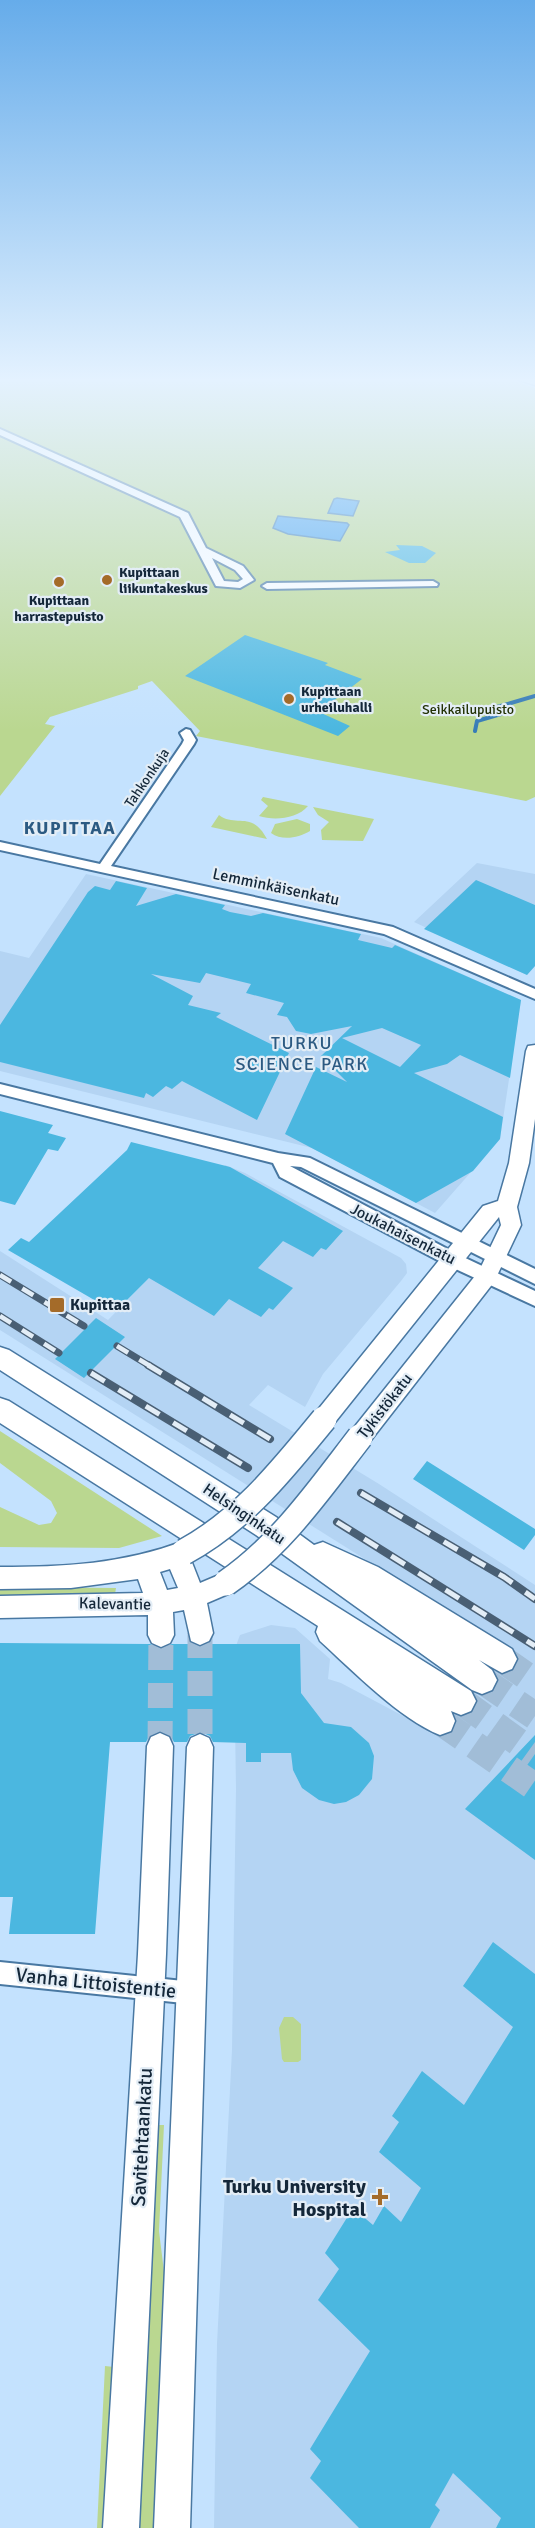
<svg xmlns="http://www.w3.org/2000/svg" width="535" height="2528" viewBox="0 0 535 2528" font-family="Signika,sans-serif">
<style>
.built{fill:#b4d4f3}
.green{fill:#bad790}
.water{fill:#44a1ed;stroke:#367cb7;stroke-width:1.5}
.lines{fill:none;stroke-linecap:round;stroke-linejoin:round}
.stream{stroke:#367cb7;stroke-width:4}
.building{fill:#4bb7e0;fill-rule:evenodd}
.major-tunnel{stroke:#a1bdd7;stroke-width:25;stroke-dasharray:25 13;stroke-linecap:butt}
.highway-tunnel{stroke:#a1bdd7;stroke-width:28;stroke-dasharray:28 14;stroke-linecap:butt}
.minor-casing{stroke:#4978a2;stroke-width:4}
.major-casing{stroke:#4978a2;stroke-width:3}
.highway-casing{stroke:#4978a2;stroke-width:3}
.minor{fill:#fff;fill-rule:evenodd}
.major{fill:#fff;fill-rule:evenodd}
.highway{fill:#fff;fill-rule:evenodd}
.rail-far1-casing{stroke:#495f74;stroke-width:7}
.rail-casing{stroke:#495f74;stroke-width:8}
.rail-far1{stroke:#e3edf6;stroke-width:4.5;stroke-dasharray:13;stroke-linecap:butt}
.rail{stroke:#e3edf6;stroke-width:5;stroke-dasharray:16;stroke-linecap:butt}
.major-bridge-casing{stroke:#4978a2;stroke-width:28;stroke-linecap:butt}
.major-bridge{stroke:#fff;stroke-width:25}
.poi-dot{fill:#a46b29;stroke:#e3edf6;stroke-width:2}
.labels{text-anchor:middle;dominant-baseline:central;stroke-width:4.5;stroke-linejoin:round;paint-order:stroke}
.far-poi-label{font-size:14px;font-weight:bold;fill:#142739;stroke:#e3edf6;text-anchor:start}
.far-park-label{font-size:14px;fill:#223104;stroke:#e3edf6}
.far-street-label{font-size:14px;fill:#142739;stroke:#e3edf6}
.street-label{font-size:16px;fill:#142739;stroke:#e3edf6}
.poi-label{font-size:16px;font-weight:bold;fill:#142739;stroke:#e3edf6;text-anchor:start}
.far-district-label{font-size:18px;font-weight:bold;letter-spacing:1.5px;fill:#2c5a82;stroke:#e3edf6}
.neighbourhood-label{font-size:18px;letter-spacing:1.5px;fill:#2c5a82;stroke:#e3edf6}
.near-street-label{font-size:20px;fill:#142739;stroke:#e3edf6}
.near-poi-label{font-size:20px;font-weight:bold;fill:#142739;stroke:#e3edf6;text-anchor:end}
</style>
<rect width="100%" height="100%" fill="#c4e2fe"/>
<path class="built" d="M 477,863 L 535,874 L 535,966 L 527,975 L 414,922 Z
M 86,874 L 381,938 L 521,1000 L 500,1139 L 435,1213 L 312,1148 L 0,1071 L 0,951 L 29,958 Z
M 225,1165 L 245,1173 L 401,1258 L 406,1264 L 407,1273 L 401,1281 L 323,1374 L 305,1407 L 268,1385 L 249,1405 L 379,1484 L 535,1585 L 535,2528 L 214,2528 L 217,2344 L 232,2050 L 236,1789 L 234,1659 L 237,1643 L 240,1635 L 271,1625 L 295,1628 L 330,1659 L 328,1679 L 341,1683 L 424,1727 L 441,1724 L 500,1665 L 511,1659 L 524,1659 L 0,1330 L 0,1251 L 108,1320 L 149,1278 Z"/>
<path class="green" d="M 0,377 L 502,377 L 535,388 L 535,797 L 526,801 L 196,736 L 200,731 L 152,681 L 138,686 L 138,689 L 50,717 L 45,724 L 55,726 L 0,796 Z
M 263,797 L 308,806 C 297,819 274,821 259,816 L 268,806 L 261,800 Z
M 313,807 L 374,819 L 363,841 L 322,840 L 321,830 L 329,822 L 318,815 Z
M 219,815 C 236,828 252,810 267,839 L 211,827 Z
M 297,819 L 310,824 L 310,831 C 298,838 282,841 271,833 L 275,824 Z
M 0,1431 L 162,1536 L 119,1548 L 0,1547 L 0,1507 L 39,1525 L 51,1523 L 57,1513 L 51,1501 L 0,1463 Z
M 0,1587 L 116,1588 L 115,1594 L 37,1594 L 0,1598 Z
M 284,2017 L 293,2017 L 301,2024 L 301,2060 L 298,2062 L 284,2062 L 282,2059 L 279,2028 Z
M 155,2125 L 164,2125 L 159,2231 L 166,2288 L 157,2528 L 137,2528 Z
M 105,2366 L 114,2367 L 107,2528 L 97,2528 Z"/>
<path class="water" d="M 337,498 L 359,501 L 353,516 L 328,513 L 334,499 Z
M 278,516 L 347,523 L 349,525 L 340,541 L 288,534 L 273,528 Z"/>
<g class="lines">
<path class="stream" d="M 475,731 L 477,721 L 501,714 L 497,707 L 535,696"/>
</g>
<path class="building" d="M 396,545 L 422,546 L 436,553 L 425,563 L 409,563 L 385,552 L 400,550 Z
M 245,635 L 328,663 L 325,665 L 362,679 L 319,712 L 350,726 L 338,736 L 185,676 Z
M 476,880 L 535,905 L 535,966 L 527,975 L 424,929 Z
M 116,881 L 147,888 L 136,906 L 176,894 L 225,905 L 222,909 L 230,912 L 251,916 L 263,913 L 361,934 L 358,940 L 392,948 L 395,945 L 521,1000 L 510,1078 L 460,1055 L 447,1064 L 414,1073 L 503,1117 L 500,1139 L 473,1171 L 416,1203 L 285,1134 L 316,1067 L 347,1082 L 321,1056 L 352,1026 L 311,1034 L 296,1031 L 287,1017 L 277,1015 L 284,1003 L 246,993 L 251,984 L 206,973 L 200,983 L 151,974 L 193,996 L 188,1005 L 221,1013 L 216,1017 L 289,1053 L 257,1120 L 182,1081 L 172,1089 L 166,1086 L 153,1097 L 146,1093 L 144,1098 L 0,1062 L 0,1025 L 88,892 L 95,886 L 110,890 ZM 382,1028 L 421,1045 L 400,1067 L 342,1038 Z
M 0,1111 L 53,1125 L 48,1133 L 66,1138 L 58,1151 L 48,1149 L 15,1205 L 0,1201 Z
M 131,1142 L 230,1167 L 343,1231 L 326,1250 L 321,1248 L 313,1257 L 283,1241 L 258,1268 L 293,1288 L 273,1310 L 269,1308 L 261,1317 L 229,1299 L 214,1316 L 149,1278 L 115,1312 L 8,1250 L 21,1238 L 29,1242 L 127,1150 Z
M 96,1318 L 125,1337 L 84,1378 L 55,1359 Z
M 427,1461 L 535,1529 L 535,1535 L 524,1550 L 413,1479 Z
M 0,1643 L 150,1644 L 160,1649 L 172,1644 L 192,1644 L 199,1647 L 208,1644 L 300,1644 L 301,1693 L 324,1723 L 351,1727 L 369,1743 L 374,1756 L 372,1779 L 359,1795 L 346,1802 L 334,1804 L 319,1800 L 302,1788 L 293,1770 L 291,1753 L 261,1753 L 261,1762 L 246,1762 L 246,1743 L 213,1742 L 210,1736 L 201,1732 L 190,1736 L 187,1742 L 174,1742 L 170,1735 L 161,1731 L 150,1735 L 146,1742 L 110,1742 L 95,1934 L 9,1934 L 13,1897 L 0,1897 Z
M 535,1735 L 535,1860 L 465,1809 Z
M 493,1942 L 535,1974 L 535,2528 L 496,2528 L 501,2518 L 453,2473 L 435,2505 L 440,2510 L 430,2528 L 359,2528 L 310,2478 L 321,2461 L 310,2449 L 370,2351 L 318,2300 L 339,2269 L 325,2253 L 353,2208 L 373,2225 L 384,2206 L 401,2222 L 421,2188 L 379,2152 L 399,2122 L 392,2116 L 422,2071 L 464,2105 L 513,2027 L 463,1986 Z"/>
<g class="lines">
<path class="major-tunnel" d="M 200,1633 L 200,1747
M 160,1746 L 161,1635"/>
<path class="highway-tunnel" d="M 502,1659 L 535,1682
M 482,1680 L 535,1716
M 461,1701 L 535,1754
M 440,1721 L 535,1787"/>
<defs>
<path id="minor" d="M 0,429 L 188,513 L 206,548 L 243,566 L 254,580 L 240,588 L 216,586 L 180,517 L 0,435 ZM 212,558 L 235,570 L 243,579 L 238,582 L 224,581 Z
M 433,581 L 438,584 L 437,586 L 267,589 L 262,586 L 267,583 Z
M 186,729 L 190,730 L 196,740 L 194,744 L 111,866 L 393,927 L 535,989 L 535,999 L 384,934 L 0,850 L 0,842 L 100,864 L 182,744 L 184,740 L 180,733 Z
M 0,1084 L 278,1153 L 310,1158 L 535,1269 L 535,1284 L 301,1167 L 290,1166 L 459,1255 L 535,1291 L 535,1306 L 447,1265 L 280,1177 L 273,1163 L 0,1094 Z
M 0,1962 L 193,1982 L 201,1985 L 204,1993 L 201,2001 L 193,2004 L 0,1984 Z"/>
<path id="major" d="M 514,377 L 535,378 L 535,385 L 516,379 Z
M 535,1045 L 535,1119 L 529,1163 L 517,1207 L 521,1225 L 494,1282 L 368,1444 L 360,1447 L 352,1444 L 349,1437 L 352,1430 L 479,1271 L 501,1225 L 499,1217 L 332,1426 L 324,1429 L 316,1426 L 313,1419 L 316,1412 L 483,1206 L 498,1201 L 509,1163 L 526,1051 L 528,1046 Z
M 184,1541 L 193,1544 L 196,1552 L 191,1560 L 200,1583 L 226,1572 L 235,1575 L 238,1583 L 235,1591 L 207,1603 L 213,1633 L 209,1641 L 200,1645 L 191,1641 L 184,1610 L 173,1612 L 174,1635 L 170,1643 L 161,1647 L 152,1643 L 148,1635 L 148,1615 L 0,1618 L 0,1596 L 143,1593 L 138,1579 L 71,1588 L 0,1589 L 0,1567 C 64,1567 123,1564 184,1541 ZM 170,1569 L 178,1588 L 167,1590 L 160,1572 Z
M 160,1733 L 169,1737 L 173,1746 L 166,1954 L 139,2528 L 103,2528 L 138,1954 L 147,1746 L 151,1737 Z
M 200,1734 L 209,1738 L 213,1747 L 190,2528 L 154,2528 L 187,1747 L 191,1738 Z"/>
<path id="highway" d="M 0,1347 L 9,1350 L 276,1517 L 314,1545 L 323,1542 L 378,1567 L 512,1649 L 517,1659 L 512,1669 L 502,1673 L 479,1660 L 492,1670 L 497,1680 L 492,1690 L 482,1694 L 472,1690 L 256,1535 L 0,1370 Z
M 0,1398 L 9,1401 L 471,1691 L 476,1701 L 471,1711 L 461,1715 L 451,1711 L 455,1721 L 451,1731 L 440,1735 C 400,1719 353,1671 320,1641 L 316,1632 L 318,1626 L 0,1423 Z"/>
</defs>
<use href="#minor" class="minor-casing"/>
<use href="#major" class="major-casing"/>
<use href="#highway" class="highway-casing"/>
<use href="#minor" class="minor"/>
<use href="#major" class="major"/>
<use href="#highway" class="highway"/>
<defs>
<path id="rail-far1" d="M 0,1275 L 84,1326
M 0,1316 L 59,1353
M 117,1346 L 150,1366"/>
<path id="rail" d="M 148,1365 L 270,1439
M 91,1373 L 248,1468
M 361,1493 L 504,1577 L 535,1599
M 337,1522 L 535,1646"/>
</defs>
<use href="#rail-far1" class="rail-far1-casing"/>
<use href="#rail" class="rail-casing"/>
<use href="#rail-far1" class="rail-far1"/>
<use href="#rail" class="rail"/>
<defs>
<path id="major-bridge" d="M 184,1552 C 243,1520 282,1470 324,1419
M 226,1583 C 282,1544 319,1490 360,1437"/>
</defs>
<use href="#major-bridge" class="major-bridge-casing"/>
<use href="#major-bridge" class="major-bridge"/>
</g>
<linearGradient id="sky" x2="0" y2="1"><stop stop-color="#66acea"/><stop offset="0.52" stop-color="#e4f2ff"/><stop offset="1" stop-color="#e4f2ff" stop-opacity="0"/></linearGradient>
<rect width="535" height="731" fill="url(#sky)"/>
<g class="poi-dot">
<circle cx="107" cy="580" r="6"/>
<circle cx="59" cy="582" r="6"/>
<circle cx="289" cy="699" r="6"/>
<rect x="49" y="1297" width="16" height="16" rx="3"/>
<path d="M377 2188h6v6h6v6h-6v6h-6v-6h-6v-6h6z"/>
</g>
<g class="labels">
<g class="far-poi-label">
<text x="119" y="572">Kupittaan<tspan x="119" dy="16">liikuntakeskus</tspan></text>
<text x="59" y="600" text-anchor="middle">Kupittaan<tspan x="59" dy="16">harrastepuisto</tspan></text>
<text x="301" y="691">Kupittaan<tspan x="301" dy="16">urheiluhalli</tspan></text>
</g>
<g class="far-park-label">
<text x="468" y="709">Seikkailupuisto</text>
</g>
<g class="far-street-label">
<text transform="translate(147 778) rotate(-56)">Tahkonkuja</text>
</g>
<g class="street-label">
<text transform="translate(276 887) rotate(12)">Lemminkäisenkatu</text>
<text transform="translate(403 1234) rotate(27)">Joukahaisenkatu</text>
<text transform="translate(385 1406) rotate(-52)">Tykistökatu</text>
<text transform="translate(244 1514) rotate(34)">Helsinginkatu</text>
<text transform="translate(115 1604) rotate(1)">Kalevantie</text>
</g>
<g class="poi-label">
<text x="70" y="1305">Kupittaa</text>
</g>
<g class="far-district-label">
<text x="70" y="828">KUPITTAA</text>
</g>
<g class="neighbourhood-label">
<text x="302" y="1043">TURKU<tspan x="302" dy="21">SCIENCE PARK</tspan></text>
</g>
<g class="near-street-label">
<text transform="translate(96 1983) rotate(6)">Vanha Littoistentie</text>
<text transform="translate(142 2137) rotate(-87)">Savitehtaankatu</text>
</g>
<g class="near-poi-label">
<text x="366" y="2186">Turku University<tspan x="366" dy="23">Hospital</tspan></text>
</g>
</g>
</svg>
